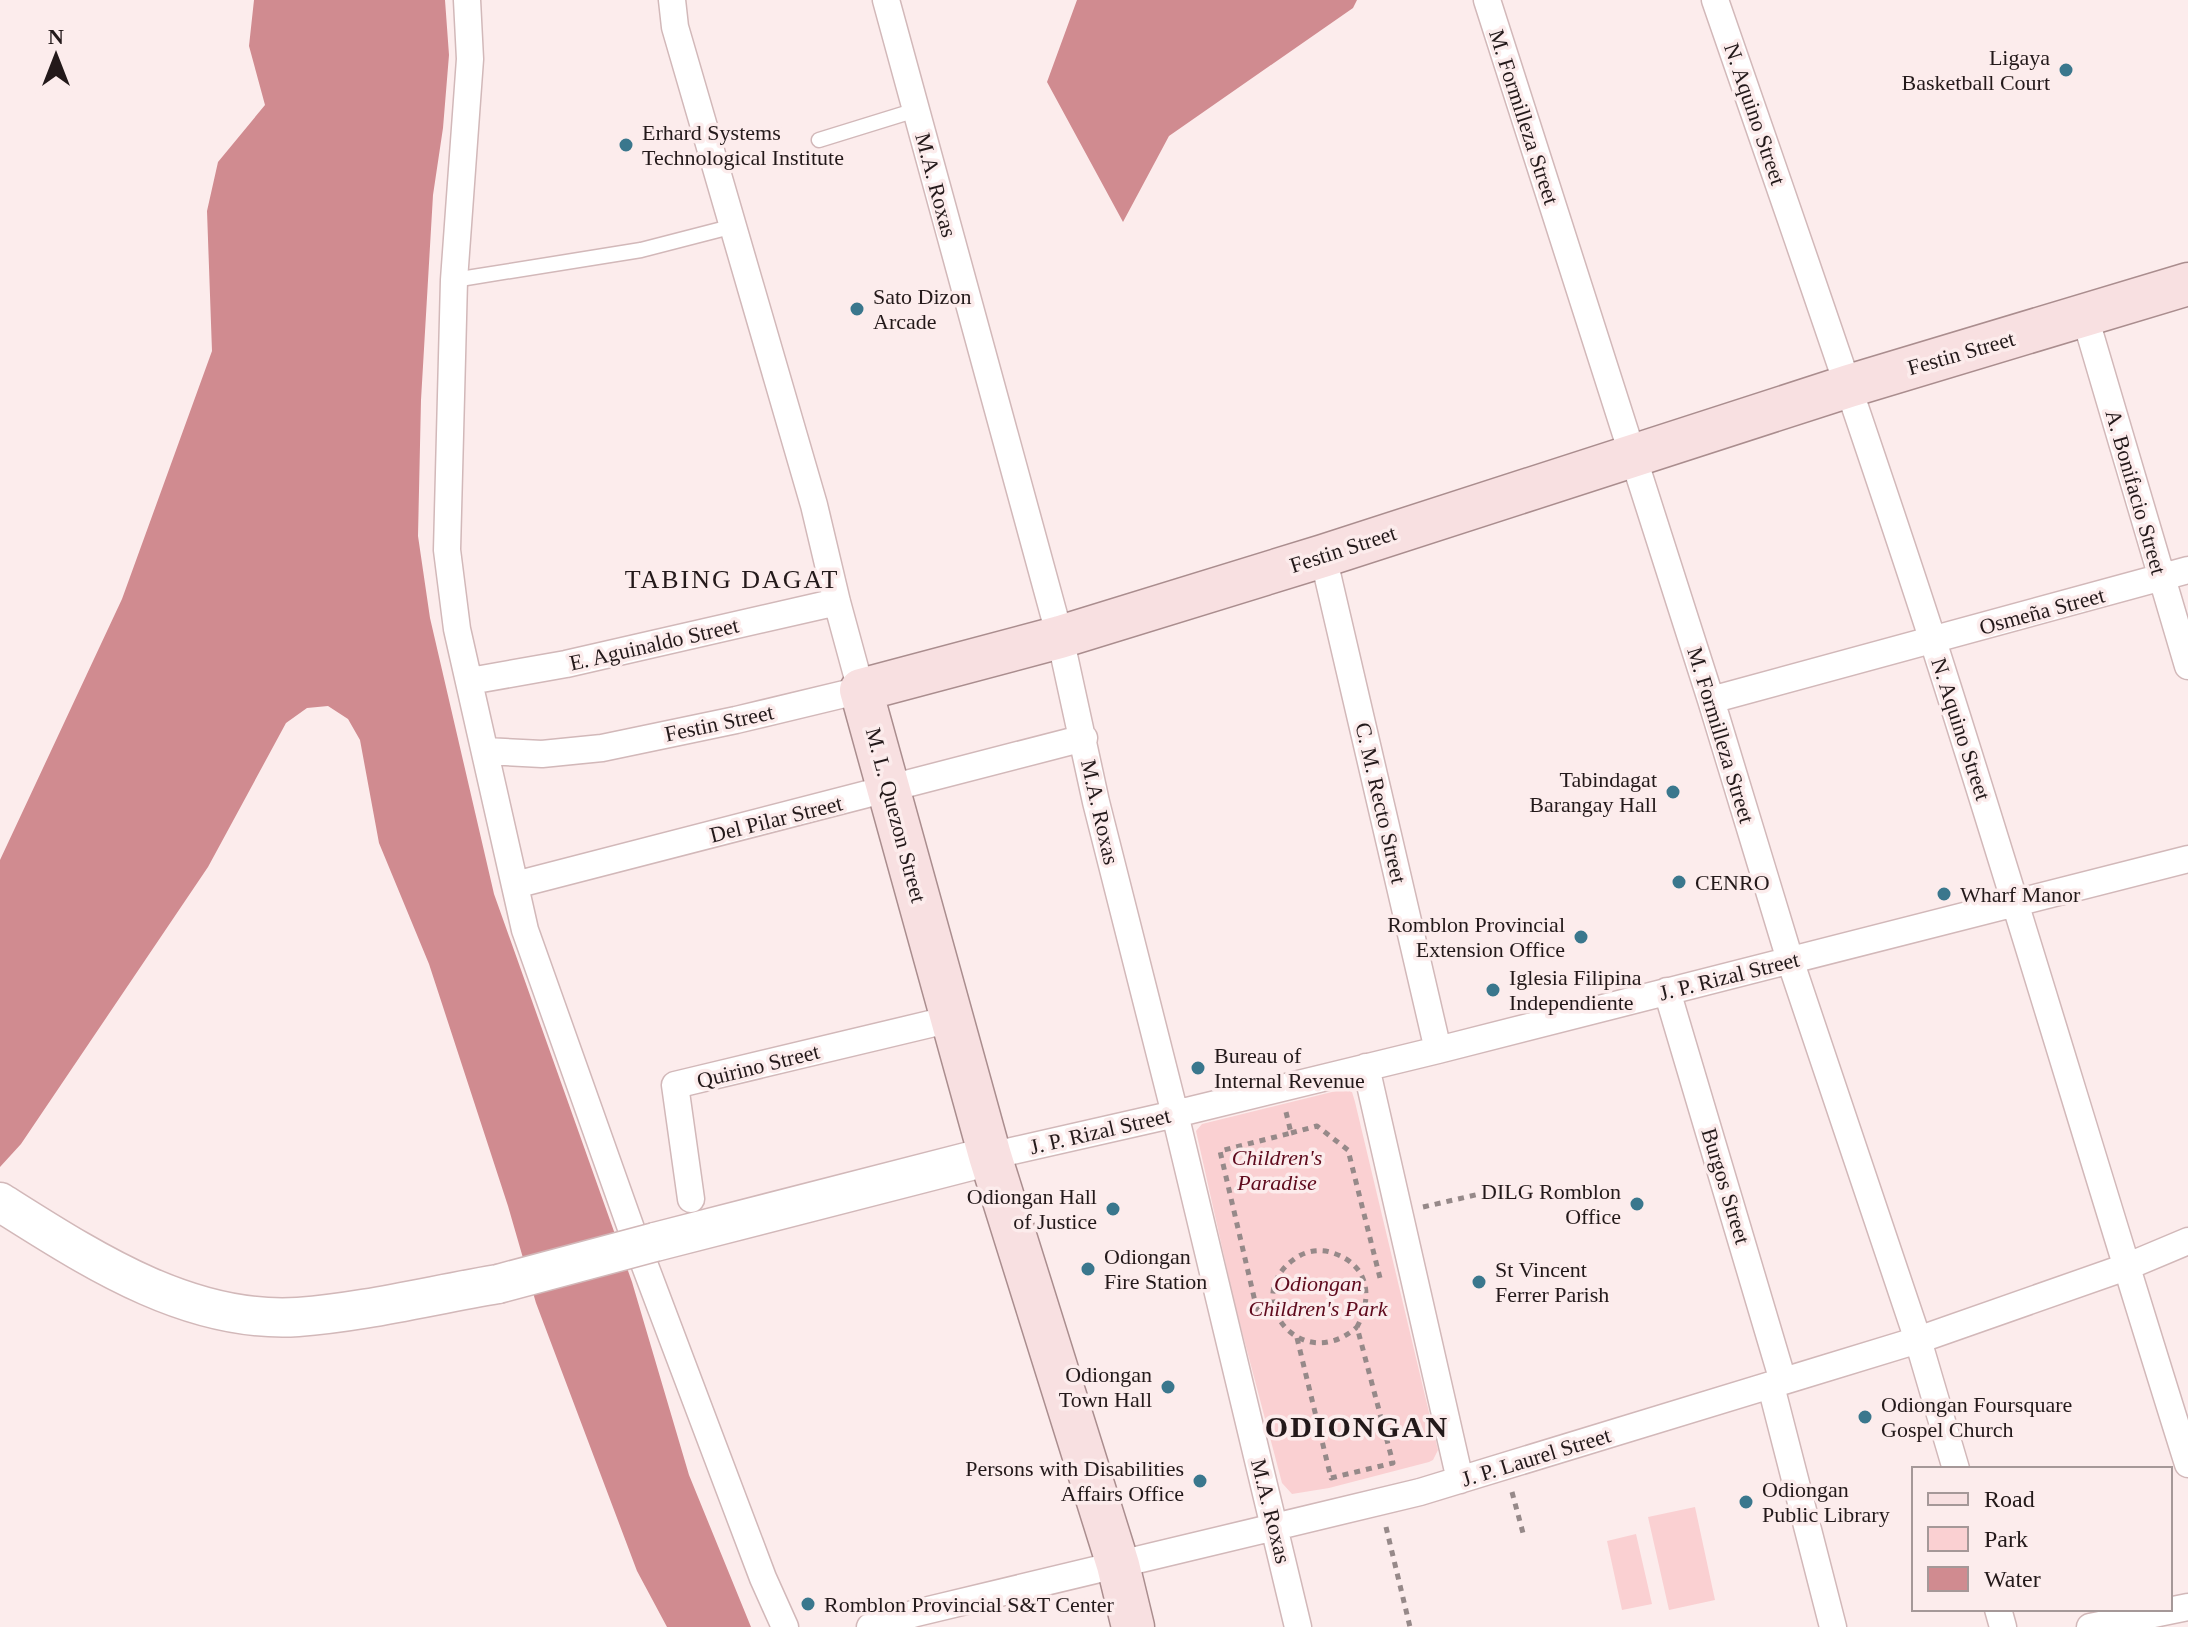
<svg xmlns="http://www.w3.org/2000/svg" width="2188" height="1627" viewBox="0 0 2188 1627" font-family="'Times New Roman',serif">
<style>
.green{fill:#fad0d2}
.water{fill:#d08b90}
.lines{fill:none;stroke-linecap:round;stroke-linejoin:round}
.lane-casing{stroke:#d2b8b9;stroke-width:17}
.street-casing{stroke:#d2b8b9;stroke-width:29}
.secondary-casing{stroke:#d2b8b9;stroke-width:41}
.primary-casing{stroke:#aa8d8e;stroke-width:45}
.path{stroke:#968989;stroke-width:5;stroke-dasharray:6 6;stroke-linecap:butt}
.lane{stroke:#fff;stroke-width:14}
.street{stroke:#fff;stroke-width:26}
.secondary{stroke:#fff;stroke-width:38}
.primary{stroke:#f8e0e1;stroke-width:42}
.secondary-bridge-casing{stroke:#d2b8b9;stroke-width:41;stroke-linecap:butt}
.secondary-bridge{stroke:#fff;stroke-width:38}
.poi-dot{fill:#3a778d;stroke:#fcecec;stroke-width:3}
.labels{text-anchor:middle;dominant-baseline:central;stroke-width:7;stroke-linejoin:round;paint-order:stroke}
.poi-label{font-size:22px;fill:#23191a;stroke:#fcecec;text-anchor:start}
.street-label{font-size:22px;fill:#23191a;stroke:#fcecec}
.park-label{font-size:22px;font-style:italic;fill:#5e0a1d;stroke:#fcecec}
.quarter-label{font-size:26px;letter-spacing:2px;fill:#23191a;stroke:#fcecec}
.district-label{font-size:30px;font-weight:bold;letter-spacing:2px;fill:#23191a;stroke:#fcecec}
</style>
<rect width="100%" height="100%" fill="#fcecec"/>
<path class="green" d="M 1344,1089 L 1352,1092 L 1355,1102 L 1438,1450 L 1433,1460 L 1429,1462 L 1329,1488 L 1292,1494 L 1282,1483 L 1235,1305 L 1196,1131 L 1202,1124 Z
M 1695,1507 L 1715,1600 L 1669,1610 L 1648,1517 Z
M 1636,1534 L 1652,1604 L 1622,1610 L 1607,1541 Z"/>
<path class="water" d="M 254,0 L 445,0 L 449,55 L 443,128 L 433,195 L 421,400 L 418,536 L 430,618 L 494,894 L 632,1282 L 689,1475 L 751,1627 L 667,1627 L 637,1571 L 536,1303 L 508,1206 L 429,964 L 379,843 L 360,740 L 348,719 L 328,706 L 307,708 L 286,723 L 208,867 L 21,1144 L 0,1167 L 0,860 L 122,599 L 212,351 L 207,211 L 218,162 L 265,105 L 249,46 Z
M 1077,0 L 1357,0 L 1353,8 L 1169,136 L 1123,222 L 1047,82 Z"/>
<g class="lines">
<defs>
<path id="lane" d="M 819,140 L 916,110
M 454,280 L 641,250 L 734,226"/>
<path id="street" d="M 467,0 L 470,59 L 454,280 L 447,550 L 457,629 L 525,930 L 633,1234 L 763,1578 L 785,1627
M 886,0 L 1060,637 L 1096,802 L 1175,1114 L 1298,1627
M 1487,0 L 1711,700 L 1790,960 L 1918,1340 L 1956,1469
M 1715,0 C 1789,214 1864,428 1934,644 C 2021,916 2102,1191 2188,1464
M 2085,317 L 2188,666
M 1323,556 L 1438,1050
M 470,681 L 566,664 L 837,602
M 1711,700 L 2188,570
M 485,751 L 542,754 L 602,748 L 736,720 L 861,690 L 837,602 L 814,505 L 675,27 L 672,0
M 515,885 L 1084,738
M 1667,991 L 1783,1381
M 1366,1067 L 1460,1480
M 990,1156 L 1175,1114 L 1438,1050 L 2188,859
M 691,1199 L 675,1085 L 951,1019
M 1771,1386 L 1833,1627
M 1998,1609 L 2003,1627
M 870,1627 L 916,1613 L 1420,1492 L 1918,1340 L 2126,1267 L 2188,1241
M 2090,1627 L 2188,1607"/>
<path id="secondary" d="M 0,1202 C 89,1258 188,1324 298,1317 C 365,1312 432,1295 498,1284
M 655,1242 L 990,1156"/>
<path id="primary" d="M 1133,1627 L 1118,1565 L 990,1156 L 861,690 L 1060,637 L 1323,556 L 1849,386 L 2188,284"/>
</defs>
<use href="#lane" class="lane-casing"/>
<use href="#street" class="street-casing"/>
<use href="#secondary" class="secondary-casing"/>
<use href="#primary" class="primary-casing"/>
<path class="path" d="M 1291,1133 L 1317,1126 L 1348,1150 L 1381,1282
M 1423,1207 L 1497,1190
M 1257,1310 L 1220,1151 L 1291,1133 L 1286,1112
M 1255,1311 L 1274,1306
M 1297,1338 L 1331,1478 L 1393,1463 L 1357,1327 C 1373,1297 1369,1265 1333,1253 C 1320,1248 1304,1251 1293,1260 C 1240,1299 1302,1376 1357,1327
M 1512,1492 L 1523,1533
M 1386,1527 L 1410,1627"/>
<use href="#lane" class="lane"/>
<use href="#street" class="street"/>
<use href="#secondary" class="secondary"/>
<use href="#primary" class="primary"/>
<defs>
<path id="secondary-bridge" d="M 498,1284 L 655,1242"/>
</defs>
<use href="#secondary-bridge" class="secondary-bridge-casing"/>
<use href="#secondary-bridge" class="secondary-bridge"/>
</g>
<g class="poi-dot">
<circle cx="2066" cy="70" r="8"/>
<circle cx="626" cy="145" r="8"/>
<circle cx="857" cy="309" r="8"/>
<circle cx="1673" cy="792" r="8"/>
<circle cx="1679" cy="882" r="8"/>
<circle cx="1944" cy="894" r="8"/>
<circle cx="1581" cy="937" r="8"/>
<circle cx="1493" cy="990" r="8"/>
<circle cx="1198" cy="1068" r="8"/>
<circle cx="1637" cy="1204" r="8"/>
<circle cx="1113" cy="1209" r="8"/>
<circle cx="1088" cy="1269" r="8"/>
<circle cx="1479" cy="1282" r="8"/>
<circle cx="1168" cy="1387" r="8"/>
<circle cx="1865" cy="1417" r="8"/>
<circle cx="1200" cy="1481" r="8"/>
<circle cx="1746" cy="1502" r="8"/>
<circle cx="808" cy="1604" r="8"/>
</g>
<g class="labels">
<g class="poi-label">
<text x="2050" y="57" text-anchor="end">Ligaya<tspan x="2050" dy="25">Basketball Court</tspan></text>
<text x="642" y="132">Erhard Systems<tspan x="642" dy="25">Technological Institute</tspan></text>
<text x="873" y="296">Sato Dizon<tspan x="873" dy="25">Arcade</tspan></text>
<text x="1657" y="779" text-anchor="end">Tabindagat<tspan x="1657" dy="25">Barangay Hall</tspan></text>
<text x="1695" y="882">CENRO</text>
<text x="1960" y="894">Wharf Manor</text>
<text x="1565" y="924" text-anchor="end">Romblon Provincial<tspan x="1565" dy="25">Extension Office</tspan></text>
<text x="1509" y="977">Iglesia Filipina<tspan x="1509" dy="25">Independiente</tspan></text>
<text x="1214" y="1055">Bureau of<tspan x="1214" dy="25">Internal Revenue</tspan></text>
<text x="1621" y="1191" text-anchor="end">DILG Romblon<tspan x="1621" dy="25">Office</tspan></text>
<text x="1097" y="1196" text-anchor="end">Odiongan Hall<tspan x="1097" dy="25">of Justice</tspan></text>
<text x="1104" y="1256">Odiongan<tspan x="1104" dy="25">Fire Station</tspan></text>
<text x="1495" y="1269">St Vincent<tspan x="1495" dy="25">Ferrer Parish</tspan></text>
<text x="1152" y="1374" text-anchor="end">Odiongan<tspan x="1152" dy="25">Town Hall</tspan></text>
<text x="1881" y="1404">Odiongan Foursquare<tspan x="1881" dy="25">Gospel Church</tspan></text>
<text x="1184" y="1468" text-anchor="end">Persons with Disabilities<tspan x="1184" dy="25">Affairs Office</tspan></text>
<text x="1762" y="1489">Odiongan<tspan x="1762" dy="25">Public Library</tspan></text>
<text x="824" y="1604">Romblon Provincial S&amp;T Center</text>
</g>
<g class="street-label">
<text transform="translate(1755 114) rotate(71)">N. Aquino Street</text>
<text transform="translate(1524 117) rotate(72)">M. Formilleza Street</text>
<text transform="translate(936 185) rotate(75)">M.A. Roxas</text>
<text transform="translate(1961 353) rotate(-16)">Festin Street</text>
<text transform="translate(2136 492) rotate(74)">A. Bonifacio Street</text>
<text transform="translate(1343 549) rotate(-18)">Festin Street</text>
<text transform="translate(2042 611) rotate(-15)">Osmeña Street</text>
<text transform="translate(654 644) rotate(-13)">E. Aguinaldo Street</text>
<text transform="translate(719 723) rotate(-12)">Festin Street</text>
<text transform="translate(1961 729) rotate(72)">N. Aquino Street</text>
<text transform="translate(1721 735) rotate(73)">M. Formilleza Street</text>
<text transform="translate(1381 803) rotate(77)">C. M. Recto Street</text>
<text transform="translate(1100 812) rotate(77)">M.A. Roxas</text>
<text transform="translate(896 815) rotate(75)">M. L. Quezon Street</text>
<text transform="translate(776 819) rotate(-14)">Del Pilar Street</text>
<text transform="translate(1729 976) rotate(-14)">J. P. Rizal Street</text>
<text transform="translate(758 1066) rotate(-14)">Quirino Street</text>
<text transform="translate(1100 1131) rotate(-13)">J. P. Rizal Street</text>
<text transform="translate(1726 1186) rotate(73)">Burgos Street</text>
<text transform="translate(1536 1457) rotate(-17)">J. P. Laurel Street</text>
<text transform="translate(1271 1511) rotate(76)">M.A. Roxas</text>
</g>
<g class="park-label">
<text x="1277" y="1157">Children's<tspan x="1277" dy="25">Paradise</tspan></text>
<text x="1318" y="1283">Odiongan<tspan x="1318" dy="25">Children's Park</tspan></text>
</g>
<g class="quarter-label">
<text x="732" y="579">TABING DAGAT</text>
</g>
<g class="district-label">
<text x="1357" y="1426">ODIONGAN</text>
</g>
</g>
<rect x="1912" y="1467" width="260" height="144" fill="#fcecec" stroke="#a59898" stroke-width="2"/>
<rect x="1928" y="1493" width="40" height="12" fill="#f8e0e1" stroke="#a59898" stroke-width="2"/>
<text x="1984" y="1507" font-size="24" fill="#23191a">Road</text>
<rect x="1928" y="1527" width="40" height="24" fill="#fad0d2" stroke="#a59898" stroke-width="2"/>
<text x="1984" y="1547" font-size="24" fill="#23191a">Park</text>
<rect x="1928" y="1567" width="40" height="24" fill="#d08b90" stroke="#a59898" stroke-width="2"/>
<text x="1984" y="1587" font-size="24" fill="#23191a">Water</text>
<g transform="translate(56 56)" stroke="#fcecec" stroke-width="6" paint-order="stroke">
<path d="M0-6L14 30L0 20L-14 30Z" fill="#23191a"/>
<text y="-12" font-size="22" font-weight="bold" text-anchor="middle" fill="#23191a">N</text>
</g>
</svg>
